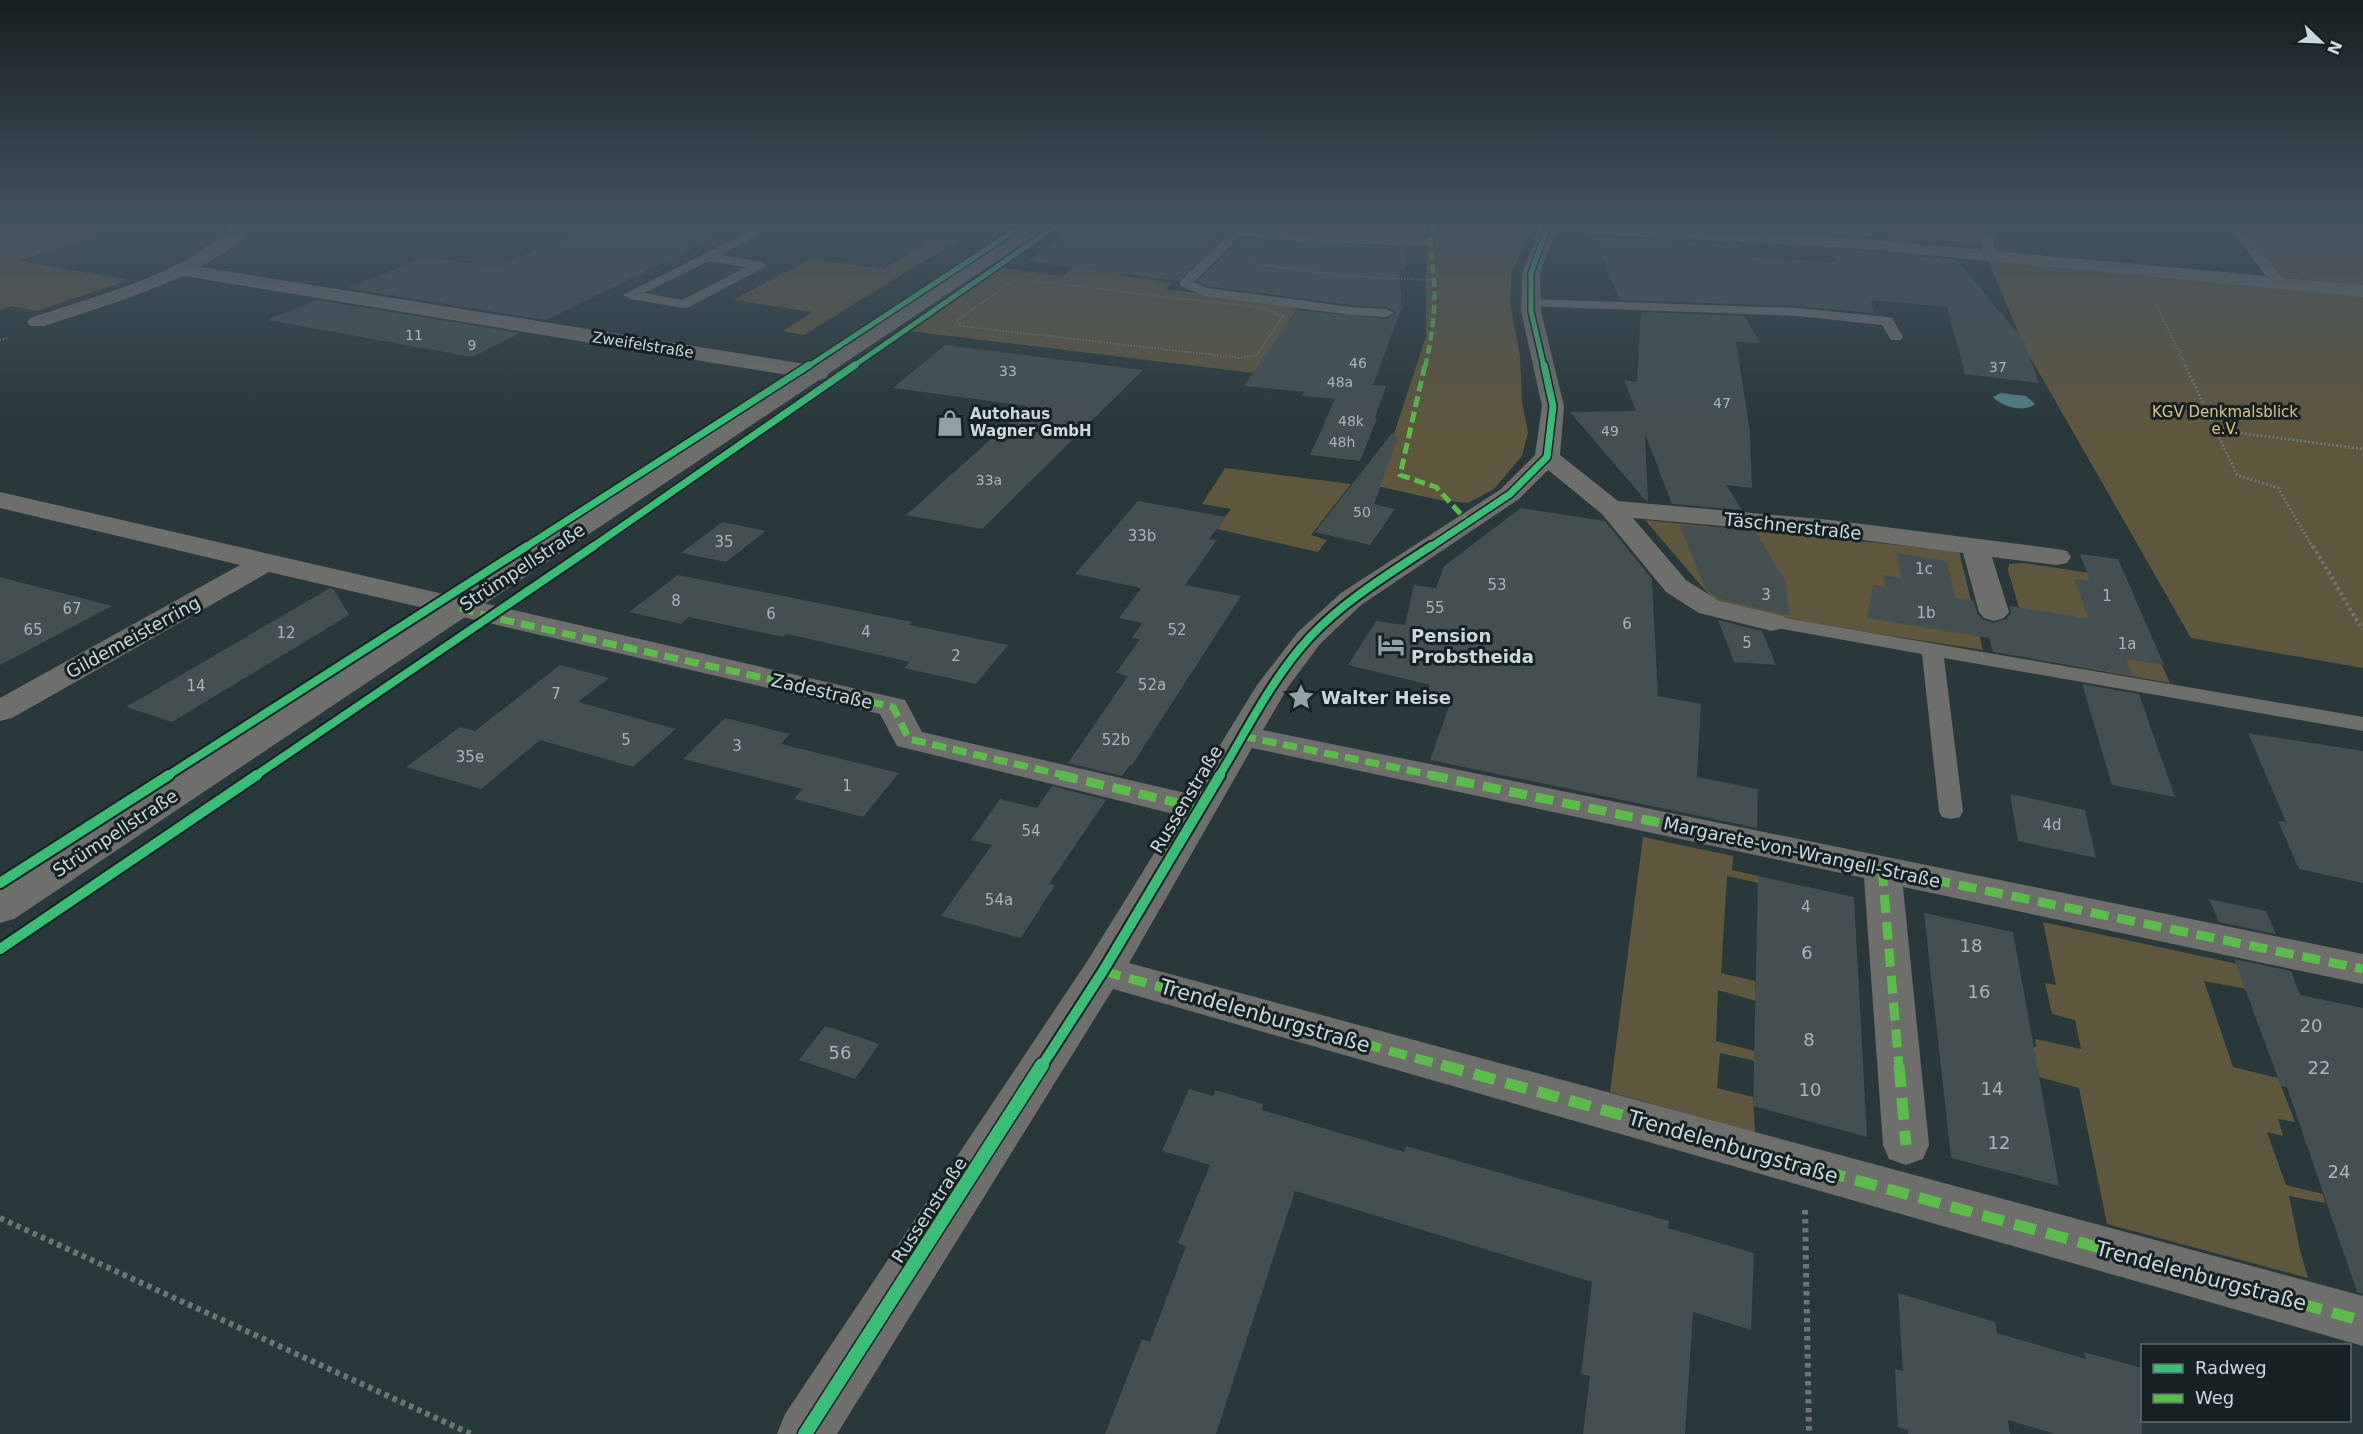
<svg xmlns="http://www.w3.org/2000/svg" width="2363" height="1434" viewBox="0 0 2363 1434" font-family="'DejaVu Sans',sans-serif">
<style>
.green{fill:#5f563e}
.water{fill:#507e88}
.building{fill:#434f51}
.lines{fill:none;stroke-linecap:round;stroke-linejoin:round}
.path-far3{stroke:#717474;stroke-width:2;stroke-dasharray:1.5 1.5;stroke-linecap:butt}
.path-far2{stroke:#717474;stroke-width:3;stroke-dasharray:2 2;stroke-linecap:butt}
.path-far1{stroke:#717474;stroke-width:4;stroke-dasharray:3 3;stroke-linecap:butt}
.path{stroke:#717474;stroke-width:6;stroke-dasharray:4.5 4.5;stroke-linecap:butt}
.service{fill:#6e6e6c;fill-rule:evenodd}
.minor{fill:#6e6e6c;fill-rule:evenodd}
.tertiary{fill:#6e6e6c;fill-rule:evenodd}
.quiet-far4{stroke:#5cbc4b;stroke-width:4.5;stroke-dasharray:9 4.5;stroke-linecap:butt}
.quiet-far3{stroke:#5cbc4b;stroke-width:5;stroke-dasharray:11 5;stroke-linecap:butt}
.quiet-far2{stroke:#5cbc4b;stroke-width:7;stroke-dasharray:14 7;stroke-linecap:butt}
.quiet-far1{stroke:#5cbc4b;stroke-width:9;stroke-dasharray:18 9;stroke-linecap:butt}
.quiet{stroke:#5cbc4b;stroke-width:11;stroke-dasharray:22 11;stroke-linecap:butt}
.cycleway-far4-casing{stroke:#162124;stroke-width:8}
.cycleway-far3-casing{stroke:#162124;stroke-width:10}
.cycleway-far2-casing{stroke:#162124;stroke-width:12}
.cycleway-far1-casing{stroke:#162124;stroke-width:14}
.cycleway-casing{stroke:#162124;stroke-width:17}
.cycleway-far4{stroke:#3abd76;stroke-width:5}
.cycleway-far3{stroke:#3abd76;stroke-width:7}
.cycleway-far2{stroke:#3abd76;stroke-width:8}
.cycleway-far1{stroke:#3abd76;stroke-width:10}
.cycleway{stroke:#3abd76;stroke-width:14}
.labels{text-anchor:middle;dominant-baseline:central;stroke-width:6;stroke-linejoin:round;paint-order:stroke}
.far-number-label{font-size:14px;fill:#a9b6ba}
.far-street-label{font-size:15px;fill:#cbd9dd;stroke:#162124}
.far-park-label{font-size:15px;fill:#dec284;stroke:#162124}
.far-poi-label{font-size:15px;font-weight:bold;fill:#cbd9dd;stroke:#162124;text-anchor:start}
.number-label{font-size:15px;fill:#a9b6ba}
.street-label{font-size:18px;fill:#cbd9dd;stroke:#162124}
.poi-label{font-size:18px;font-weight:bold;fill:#cbd9dd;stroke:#162124;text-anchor:start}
.near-number-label{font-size:18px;fill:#a9b6ba}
.near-street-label{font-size:21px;fill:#cbd9dd;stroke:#162124}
</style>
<rect width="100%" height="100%" fill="#29383b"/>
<path class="green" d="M 0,224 L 135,224 L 18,261 L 129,280 L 37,311 L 12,306 L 0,310 Z
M 1126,224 L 1157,224 L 1209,230 L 1204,234 L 1171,230 L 1118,275 L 1172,283 L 1166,289 L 1299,306 L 1254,373 L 909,331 L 1002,268 L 1063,276 Z
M 1204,224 L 1430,224 L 1424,240 L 1304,236 Z
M 1431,224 L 1528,224 L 1533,229 L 1511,273 L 1510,303 L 1520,356 L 1522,402 L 1528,432 L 1522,456 L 1494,489 L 1468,503 L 1439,500 L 1377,486 L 1426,336 L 1426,243 Z
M 1760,224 L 1984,224 L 1981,244 L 1761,228 Z
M 2239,224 L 2363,224 L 2363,285 L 2279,277 Z
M 938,236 L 959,239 L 804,335 L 783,331 L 813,312 L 733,300 L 810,259 L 884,269 Z
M 1987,258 L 2363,295 L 2363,668 L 2191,638 L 2025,348 Z
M 1225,468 L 1351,484 L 1311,535 L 1327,540 L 1318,552 L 1217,529 L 1231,509 L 1202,504 Z
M 1645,520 L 1959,551 L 1983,650 L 1775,618 L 1729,607 L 1710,596 Z
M 2024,563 L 2123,578 L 2170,683 L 2034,659 L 2008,570 L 2009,564 Z
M 1643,837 L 1733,856 L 1732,870 L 1759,876 L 1758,883 L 1727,876 L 1721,973 L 1755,981 L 1756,1001 L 1718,990 L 1716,1041 L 1755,1051 L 1755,1061 L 1720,1053 L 1717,1088 L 1753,1097 L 1755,1133 L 1610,1092 Z
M 2043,922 L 2238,964 L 2247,989 L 2204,981 L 2233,1067 L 2278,1078 L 2295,1122 L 2278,1119 L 2283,1136 L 2267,1132 L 2286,1185 L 2323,1194 L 2325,1203 L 2289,1196 L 2300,1250 L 2308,1278 L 2107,1224 L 2079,1088 L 2039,1077 L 2029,1046 L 2036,1047 L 2035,1039 L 2081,1049 L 2075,1020 L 2052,1014 L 2045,983 L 2056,985 Z"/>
<path class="water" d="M 2001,393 L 2026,396 L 2035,404 C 2024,413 2002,407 1993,397 Z"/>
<path class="building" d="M 597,224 L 743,224 L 546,320 L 347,288 L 426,257 L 496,267 Z
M 1080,224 L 1173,224 L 1181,230 L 1225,235 L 1178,281 L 1027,261 Z
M 1228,224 L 1403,225 L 1403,235 L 1304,232 Z
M 1593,236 L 1741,244 L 1745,256 L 1838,263 L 1832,249 L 1957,260 L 2024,341 L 2039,383 L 1965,374 L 1947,307 L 1871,300 L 1874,313 L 1798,306 L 1620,300 Z
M 1243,237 L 1304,244 L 1404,247 L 1406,270 L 1399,270 L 1402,307 L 1373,385 L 1386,386 L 1375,418 L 1377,419 L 1360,461 L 1310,455 L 1335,399 L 1302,396 L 1304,392 L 1244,386 L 1297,310 L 1387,319 L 1396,312 L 1387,307 L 1351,305 L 1208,286 L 1198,281 Z
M 317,300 L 520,333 L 472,357 L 267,320 Z
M 1641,312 L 1744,316 L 1761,343 L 1736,342 L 1750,432 L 1752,488 L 1726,485 L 1742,510 L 1672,504 L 1645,434 L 1648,501 L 1646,501 L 1570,412 L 1636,411 L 1624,380 L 1637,382 Z
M 945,345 L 1143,370 L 982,529 L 906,515 L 1028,406 L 893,388 Z
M 1392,433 L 1398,437 L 1374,504 L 1395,509 L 1370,545 L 1315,532 Z
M 1138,501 L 1226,517 L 1209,539 L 1217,540 L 1185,585 L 1241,596 L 1132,765 L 1130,765 L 1122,776 L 1068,763 L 1128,676 L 1116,673 L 1140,639 L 1132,638 L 1142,623 L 1119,618 L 1141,588 L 1075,574 Z
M 1521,508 L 1605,521 L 1652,579 L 1658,696 L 1701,704 L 1697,777 L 1758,789 L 1757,828 L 1430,760 L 1450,704 L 1425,699 L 1430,685 L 1348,665 L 1376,621 L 1405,625 L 1414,585 L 1436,588 L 1444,566 Z
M 722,522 L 766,531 L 726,562 L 681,553 Z
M 1680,525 L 1755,531 L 1785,581 L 1790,616 L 1720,599 L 1706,590 Z
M 1897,553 L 1947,561 L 1955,598 L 1974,601 L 1977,613 L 1982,619 L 1993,623 L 2006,619 L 2011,613 L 2010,606 L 2089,619 L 2074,579 L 2090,581 L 2080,554 L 2118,559 L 2164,665 L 2126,659 L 2132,675 L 1993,652 L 1989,638 L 1867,618 L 1873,585 L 1885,587 L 1883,575 L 1901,578 Z
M 678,575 L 912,622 L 909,625 L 1008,645 L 976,684 L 904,668 L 910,662 L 787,634 L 783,637 L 689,617 L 681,624 L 629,612 Z
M 0,577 L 112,606 L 0,665 Z
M 330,588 L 334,590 L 349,615 L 172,722 L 126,707 Z
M 1718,620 L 1762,631 L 1776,665 L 1734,662 Z
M 560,665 L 609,678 L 578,702 L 676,729 L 633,767 L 540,740 L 481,789 L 406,767 L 460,727 L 475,731 Z
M 2082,684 L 2139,694 L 2175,797 L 2112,785 Z
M 725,718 L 790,734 L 781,744 L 899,773 L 863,817 L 794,799 L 803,789 L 683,759 Z
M 2248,733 L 2363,751 L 2363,883 L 2299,869 L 2278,821 L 2286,822 Z
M 1052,786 L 1106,800 L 1049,884 L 1055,885 L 1021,938 L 941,916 L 992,845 L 971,840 L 1000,799 L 1037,808 Z
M 2010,794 L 2085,810 L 2096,858 L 2018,841 Z
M 1758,876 L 1854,897 L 1867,1137 L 1753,1106 Z
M 2209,899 L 2266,911 L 2276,934 L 2219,922 Z
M 1924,913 L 2013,932 L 2059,1186 L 1951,1158 Z
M 2234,959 L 2291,971 L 2300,995 L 2363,1008 L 2363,1294 L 2357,1292 L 2287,1087 L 2281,1086 Z
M 825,1026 L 879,1044 L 855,1079 L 799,1060 Z
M 1189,1089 L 1213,1096 L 1215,1090 L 1263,1104 L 1262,1110 L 1404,1152 L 1406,1146 L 1669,1221 L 1668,1228 L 1754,1253 L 1751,1330 L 1693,1312 L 1685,1434 L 1583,1434 L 1590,1376 L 1581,1374 L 1592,1282 L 1295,1191 L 1216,1434 L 1105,1434 L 1142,1339 L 1150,1342 L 1186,1246 L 1178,1243 L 1210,1165 L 1162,1151 Z
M 1898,1293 L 1995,1322 L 1997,1333 L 2086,1359 L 2084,1352 L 2142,1368 L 2142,1434 L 2055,1434 L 2008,1420 L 2010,1434 L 1908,1434 L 1908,1430 L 1898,1427 L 1895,1369 L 1903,1371 Z"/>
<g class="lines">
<path class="path-far3" d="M 2274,230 L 2363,241
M 0,235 L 30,225
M 1249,263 L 1347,276 L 1434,280
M 1024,280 L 1263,308 L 1283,316 L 1257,355 L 1241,358 L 961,326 L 957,320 L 1011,282 Z
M 2155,302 L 2186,367
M 0,340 L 8,338"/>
<path class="path-far2" d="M 2185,365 L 2237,475 L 2278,488 L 2313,548
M 2217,430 L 2363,449"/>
<path class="path-far1" d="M 2313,546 L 2362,629"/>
<path class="path" d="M 1805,1210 L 1809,1434
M 0,1218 L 471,1434"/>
<path class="service" d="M 764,224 L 779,224 L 720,255 L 763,262 L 765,265 L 763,268 L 689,307 L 684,308 L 630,299 L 623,295 ZM 709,261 L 746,267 L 682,300 L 644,293 Z
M 1175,224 L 1209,224 L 1304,234 L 1429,238 L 1435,242 L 1429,246 L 1304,242 L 1242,235 L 1194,282 L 1207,288 L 1351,307 L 1387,309 L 1394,313 L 1387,317 L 1351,315 L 1204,296 L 1181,286 L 1180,283 L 1181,280 L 1230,233 L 1181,228 Z
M 1980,224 L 1992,224 L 1995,253 L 1993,256 L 1985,256 L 1983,253 Z
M 2227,224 L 2239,224 L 2283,279 L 2284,282 L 2283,285 L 2273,285 Z
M 1531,299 L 1798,308 L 1887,317 L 1892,318 L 1903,337 L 1901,340 L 1891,340 L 1882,325 L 1798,316 L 1526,306 L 1524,303 Z
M 1772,616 L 2363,717 L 2363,731 L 1944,658 L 1963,811 L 1960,817 L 1951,819 L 1942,817 L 1939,811 L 1922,654 L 1765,626 L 1762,622 L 1765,618 Z"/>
<path class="minor" d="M 236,224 L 255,224 L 234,246 L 200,267 L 818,366 L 826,368 L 829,373 L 826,378 L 818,380 L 184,276 L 126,299 L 44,326 L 30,326 L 27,322 L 30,318 C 101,294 180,276 236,224 Z
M 1541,224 L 1600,224 L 1865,239 L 2363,285 L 2363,297 L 1865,249 L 1555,232 L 1540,273 L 1541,311 L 1564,406 L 1560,455 L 1618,501 L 1831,520 L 2057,549 L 2067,551 L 2071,557 L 2067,563 L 2057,565 L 1992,557 L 2009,612 L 2004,618 L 1994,621 L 1984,618 L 1979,612 L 1963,553 L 1831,536 L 1633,518 L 1686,580 L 1719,601 L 1783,616 L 1787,622 L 1783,628 L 1772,631 L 1699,613 L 1666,592 L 1602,514 L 1548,470 L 1519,499 L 1361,605 L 1320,644 L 1288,687 L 1263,730 L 2363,954 L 2363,984 L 1903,887 L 1929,1145 L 1923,1159 L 1906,1165 L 1889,1159 L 1883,1145 L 1864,878 L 1252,748 L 1129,963 L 2363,1296 L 2363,1346 L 1113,989 L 837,1434 L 777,1434 L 785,1414 L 1088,960 L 1178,815 L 897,746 L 880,714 L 269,572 L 12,718 L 0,721 L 0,698 L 240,565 L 0,508 L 0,492 L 905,700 L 922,732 L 1190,794 L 1257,685 L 1298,632 L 1341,593 L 1501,489 L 1535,455 L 1542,406 L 1521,311 L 1522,273 Z"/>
<path class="tertiary" d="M 1032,224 L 1052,224 L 14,919 L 0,923 L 0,890 Z"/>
<path class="quiet-far4" d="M 1425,367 C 1432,338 1436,308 1434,279 C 1432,255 1427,248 1434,224"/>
<path class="quiet-far3" d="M 1425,365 L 1400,475 L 1436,487 L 1468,522"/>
<path class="quiet-far2" d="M 460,608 L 491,617 L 893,707 L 909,739 L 1067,776
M 1242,736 L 1437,776"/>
<path class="quiet-far1" d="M 1060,775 L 1199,808
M 1430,775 L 2363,969
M 1882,868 L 1899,1067
M 1103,971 L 1448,1067"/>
<path class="quiet" d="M 1442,1065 L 2363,1321
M 1899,1065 L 1906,1145"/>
<defs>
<path id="cycleway-far4" d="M 807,367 L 1025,224
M 852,367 L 1059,224
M 1544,367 L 1531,311 L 1531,273 L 1549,224"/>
<path id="cycleway-far3" d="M 524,548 L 809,365
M 591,548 L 855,365
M 1429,548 L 1510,494 L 1547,457 L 1553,406 L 1544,365"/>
<path id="cycleway-far2" d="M 167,776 L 527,546
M 255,776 L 594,546
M 1219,776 C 1247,730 1272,678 1310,637 C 1345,600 1389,574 1431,546"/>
<path id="cycleway-far1" d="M 0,883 L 169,775
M 0,949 L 257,775
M 1041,1067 L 1103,971 L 1220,775"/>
<path id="cycleway" d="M 805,1434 L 1042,1065"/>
</defs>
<use href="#cycleway-far4" class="cycleway-far4-casing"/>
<use href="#cycleway-far3" class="cycleway-far3-casing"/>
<use href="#cycleway-far2" class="cycleway-far2-casing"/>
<use href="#cycleway-far1" class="cycleway-far1-casing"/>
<use href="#cycleway" class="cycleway-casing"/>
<use href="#cycleway-far4" class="cycleway-far4"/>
<use href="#cycleway-far3" class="cycleway-far3"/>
<use href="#cycleway-far2" class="cycleway-far2"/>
<use href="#cycleway-far1" class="cycleway-far1"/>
<use href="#cycleway" class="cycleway"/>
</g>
<linearGradient id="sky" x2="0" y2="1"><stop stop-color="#171f20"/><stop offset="0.53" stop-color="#435360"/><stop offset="1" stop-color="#435360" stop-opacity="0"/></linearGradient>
<rect width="2363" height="424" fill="url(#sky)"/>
<defs>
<symbol id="shop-bare" viewBox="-9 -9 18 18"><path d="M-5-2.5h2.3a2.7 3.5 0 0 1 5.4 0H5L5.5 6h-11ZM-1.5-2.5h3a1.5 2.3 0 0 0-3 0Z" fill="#92a1a4" stroke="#162124" stroke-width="2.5" paint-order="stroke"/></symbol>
<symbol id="hotel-bare" viewBox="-9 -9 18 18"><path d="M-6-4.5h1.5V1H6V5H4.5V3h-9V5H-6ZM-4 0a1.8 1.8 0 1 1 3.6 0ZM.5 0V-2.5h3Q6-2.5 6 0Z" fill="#92a1a4" stroke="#162124" stroke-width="2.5" paint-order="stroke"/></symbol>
<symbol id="sight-bare" viewBox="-9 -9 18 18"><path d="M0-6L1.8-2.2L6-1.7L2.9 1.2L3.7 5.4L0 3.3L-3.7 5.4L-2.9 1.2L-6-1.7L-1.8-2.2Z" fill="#92a1a4" stroke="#162124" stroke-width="2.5" paint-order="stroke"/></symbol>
</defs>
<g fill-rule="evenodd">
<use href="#shop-bare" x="931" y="404" width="38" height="38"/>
<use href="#hotel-bare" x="1372" y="626" width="38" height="38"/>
<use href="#sight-bare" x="1282" y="678" width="38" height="38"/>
</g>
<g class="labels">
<g class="far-number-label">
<text x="414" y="335">11</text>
<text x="472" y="345">9</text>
<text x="1358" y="363">46</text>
<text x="1998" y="367">37</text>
<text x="1008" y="371">33</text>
<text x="1340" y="382">48a</text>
<text x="1722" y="403">47</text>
<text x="1351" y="421">48k</text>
<text x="1610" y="431">49</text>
<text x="1342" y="442">48h</text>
<text x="989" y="480">33a</text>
<text x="1362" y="512">50</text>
</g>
<g class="far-street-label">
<text transform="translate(643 345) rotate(9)">Zweifelstraße</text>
</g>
<g class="far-park-label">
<text x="2225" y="412">KGV Denkmalsblick<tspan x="2225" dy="17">e.V.</tspan></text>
</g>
<g class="far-poi-label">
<text x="970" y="414">Autohaus<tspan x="970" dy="17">Wagner GmbH</tspan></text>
</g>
<g class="number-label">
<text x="1142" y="536">33b</text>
<text x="724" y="542">35</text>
<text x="1924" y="569">1c</text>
<text x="1497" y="585">53</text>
<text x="1766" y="595">3</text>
<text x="2107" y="596">1</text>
<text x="676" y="601">8</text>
<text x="1435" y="608">55</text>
<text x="72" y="609">67</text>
<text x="1926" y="613">1b</text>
<text x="771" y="614">6</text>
<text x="1627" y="624">6</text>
<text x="33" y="630">65</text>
<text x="1177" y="630">52</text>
<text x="866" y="632">4</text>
<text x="286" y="633">12</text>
<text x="1747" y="643">5</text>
<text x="2127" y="644">1a</text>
<text x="956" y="656">2</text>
<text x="1152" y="685">52a</text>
<text x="196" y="686">14</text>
<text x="556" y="694">7</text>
<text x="626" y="740">5</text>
<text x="1116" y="740">52b</text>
<text x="737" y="746">3</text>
<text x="470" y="757">35e</text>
<text x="847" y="786">1</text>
<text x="2052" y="825">4d</text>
<text x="1031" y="831">54</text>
<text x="999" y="900">54a</text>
<text x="1806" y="907">4</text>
</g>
<g class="street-label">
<text transform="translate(1793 526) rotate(6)">Täschnerstraße</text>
<text transform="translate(522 567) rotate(-33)">Strümpellstraße</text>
<text transform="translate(133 637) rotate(-29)">Gildemeisterring</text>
<text transform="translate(822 691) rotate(13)">Zadestraße</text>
<text transform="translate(1186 799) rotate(-59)">Russenstraße</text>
<text transform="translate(115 833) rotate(-33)">Strümpellstraße</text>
<text transform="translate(1802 852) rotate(12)">Margarete-von-Wrangell-Straße</text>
<text transform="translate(929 1210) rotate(-57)">Russenstraße</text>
</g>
<g class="poi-label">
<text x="1411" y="635">Pension<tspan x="1411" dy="21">Probstheida</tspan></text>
<text x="1321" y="697">Walter Heise</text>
</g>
<g class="near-number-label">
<text x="1971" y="945">18</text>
<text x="1807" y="952">6</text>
<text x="1979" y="991">16</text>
<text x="2311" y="1025">20</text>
<text x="1809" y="1039">8</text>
<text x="840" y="1052">56</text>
<text x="2319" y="1067">22</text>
<text x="1992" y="1088">14</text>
<text x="1810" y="1089">10</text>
<text x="1999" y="1142">12</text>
<text x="2339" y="1171">24</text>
</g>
<g class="near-street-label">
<text transform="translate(1265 1016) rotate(16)">Trendelenburgstraße</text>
<text transform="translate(1733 1147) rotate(16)">Trendelenburgstraße</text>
<text transform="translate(2201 1276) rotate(15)">Trendelenburgstraße</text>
</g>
</g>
<rect x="2141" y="1344" width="210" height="78" fill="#162124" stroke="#5e6b6e" stroke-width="1.5"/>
<rect x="2153" y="1364" width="30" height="9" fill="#3abd76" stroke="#5e6b6e" stroke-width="1.5"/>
<text x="2195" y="1374" font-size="18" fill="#cbd9dd">Radweg</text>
<rect x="2153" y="1394" width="30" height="9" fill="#5cbc4b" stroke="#5e6b6e" stroke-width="1.5"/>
<text x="2195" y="1404" font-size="18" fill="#cbd9dd">Weg</text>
<g transform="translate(2321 42) rotate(113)" stroke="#162124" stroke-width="4.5" paint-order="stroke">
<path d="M0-4.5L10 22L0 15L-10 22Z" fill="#cbd9dd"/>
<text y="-9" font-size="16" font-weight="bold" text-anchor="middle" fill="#cbd9dd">N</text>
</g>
</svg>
